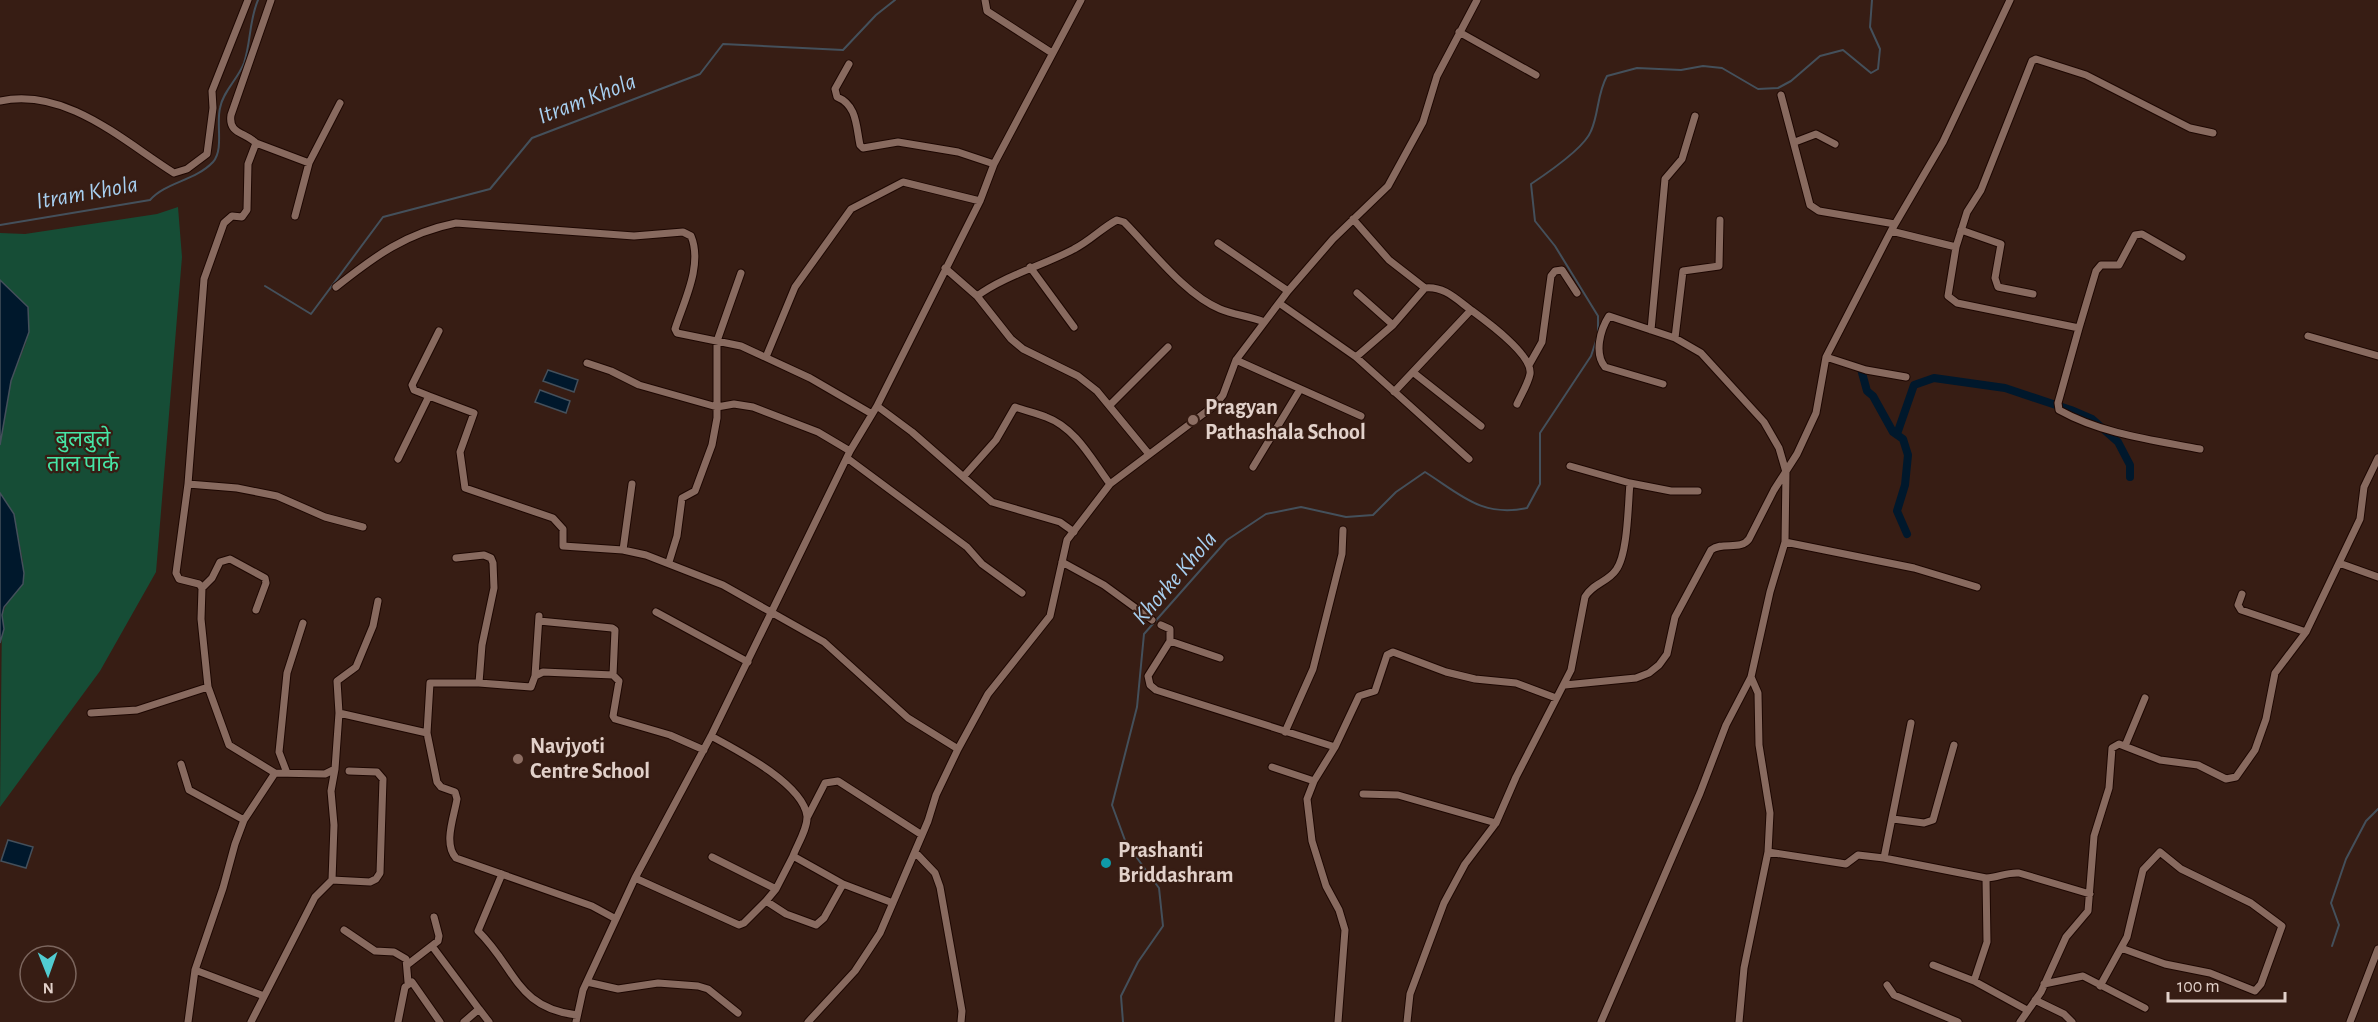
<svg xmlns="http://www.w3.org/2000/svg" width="2378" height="1022" viewBox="0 0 2378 1022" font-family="'Alegreya Sans','Noto Sans Devanagari',sans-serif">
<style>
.green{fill:#164d36}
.water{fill:#00182c;stroke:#44505b;stroke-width:1.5}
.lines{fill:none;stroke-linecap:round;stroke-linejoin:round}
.stream{stroke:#44505b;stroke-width:2}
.canal{stroke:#00182c;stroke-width:8}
.minor-casing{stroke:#1d0702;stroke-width:9}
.minor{stroke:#886a5f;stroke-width:7}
.education-dot{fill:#8d6e63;stroke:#371d14;stroke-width:2}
.culture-dot{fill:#0f9aa8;stroke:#371d14;stroke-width:2}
.labels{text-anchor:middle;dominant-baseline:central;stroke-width:4.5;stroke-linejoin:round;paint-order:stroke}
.poi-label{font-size:22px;font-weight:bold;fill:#e2d1ca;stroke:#371d14;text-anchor:start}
.park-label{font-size:22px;fill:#46e5a6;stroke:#371d14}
.water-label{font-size:24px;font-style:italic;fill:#a7cff0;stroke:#371d14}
</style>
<rect width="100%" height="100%" fill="#371d14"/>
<path class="green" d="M 178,207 L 182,257 L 156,572 L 100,671 L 0,807 L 2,615 L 7,603 L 23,584 L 23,562 L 14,514 L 0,493 L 0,445 L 11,381 L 26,343 L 28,307 L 0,280 L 0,233 L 25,234 L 157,214 Z"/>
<path class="water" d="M 0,280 L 28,307 L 29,332 L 11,381 L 0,445 Z
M 548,370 L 578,380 L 574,392 L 543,381 Z
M 540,390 L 570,401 L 566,413 L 535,402 Z
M 0,493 L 14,514 L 24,573 L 23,584 L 4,607 L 2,615 L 4,629 L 0,643 Z
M 8,840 L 33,847 L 26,868 L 1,861 Z"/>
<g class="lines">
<path class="stream" d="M 0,225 L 150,200 C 166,182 195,181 213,162 C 224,150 216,124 220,108 C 223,91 238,79 244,63 C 251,42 249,21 258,0
M 265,286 L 311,314 L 383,217 L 490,189 L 532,138 L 700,74 L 723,44 L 843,50 L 876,15 L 895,0
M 2332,946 L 2339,925 L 2331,903 L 2346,859 L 2366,821 L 2378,809
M 1123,1022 L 1121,996 L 1138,962 L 1163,926 L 1159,888 L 1126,843 L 1112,805 L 1137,707 L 1144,634 L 1227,540 L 1266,514 L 1301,507 L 1346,517 L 1373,515 L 1396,492 L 1425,472 C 1460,494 1482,518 1527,508 L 1540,484 L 1540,433 L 1591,356 L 1598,335 L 1598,316 L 1555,246 L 1535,221 L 1531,184 C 1546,174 1585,147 1591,131 C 1599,113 1597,94 1607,76 L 1637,68 L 1681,70 L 1703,66 L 1722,68 L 1758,89 L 1778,88 L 1791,81 L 1820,56 L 1843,50 L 1871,73 L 1878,69 L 1880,49 L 1870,27 L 1872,0"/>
<path class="canal" d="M 1855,366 L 1861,369 L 1867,391 L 1873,396 L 1893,432 L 1903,439 L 1908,455 L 1905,485 L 1897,511 L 1907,534
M 1897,434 L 1914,385 L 1934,378 L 2005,388 L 2071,410 L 2092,419 L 2118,442 L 2130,465 L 2130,477"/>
<defs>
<path id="minor" d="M 985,0 L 987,11 L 1052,53
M 1459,32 L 1536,75
M 849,64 L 835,89 L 837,97 C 857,105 856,126 860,145 L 863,148 L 898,142 L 958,152 L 994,164
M 1781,95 L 1810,205 L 1819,211 L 1895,224
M 0,101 C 66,87 123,141 174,173 L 187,169 L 207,154 L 213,108 L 212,91 L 248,0
M 1795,142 L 1816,134 L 1835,144
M 256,143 L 309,163
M 295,216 L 309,163 L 340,103
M 1353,219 L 1389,260 L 1425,288 L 1393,325 L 1356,357
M 1961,230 L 2001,244 L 1995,278 L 1998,287 L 2033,294
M 1891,231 L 1956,247
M 1218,243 L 1288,291
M 2182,257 L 2142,234 L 2135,235 L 2119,265 L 2101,265 L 2096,271 L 2079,328 L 1957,303 L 1948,296 L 1956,247 L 1967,212 L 1981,190 L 2032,61 L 2036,59 L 2086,75 L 2190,128 L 2213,133
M 1030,267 L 1074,327
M 945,268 L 977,296 L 1011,339 L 1023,349 L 1078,376 L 1097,391 L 1148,453
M 336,287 C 375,256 406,233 456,223 L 634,236 L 683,232 L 691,236 C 703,265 684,301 675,329 L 677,333 L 741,346 L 810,378 L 872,414
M 1425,288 C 1444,286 1456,299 1471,310
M 1357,293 L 1393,325
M 977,296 C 1006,275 1042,266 1074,249 C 1090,241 1103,227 1117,220 L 1124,222 C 1151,249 1184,294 1220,309 C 1234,315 1250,316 1264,322
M 1279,303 L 1356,357 L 1469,459
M 2079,328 L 2058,403 L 2059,410 C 2102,434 2152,440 2200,449
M 1651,330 L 1665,179 L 1682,159 L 1695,116
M 2308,336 L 2378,356
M 1675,338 L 1683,271 L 1719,266 L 1720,220
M 766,357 L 795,287 L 851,209 L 903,182 L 980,201
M 1826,357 L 1866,370 L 1906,377
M 1236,360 L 1361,416
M 587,363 L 611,371 L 639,385 L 717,407 L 734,404 L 753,407 L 818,432 L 850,451
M 1529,365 L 1542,342 L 1551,276 L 1555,271 L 1562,270 L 1577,293
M 1414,373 L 1481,426
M 1394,392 L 1471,310 C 1486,321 1533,355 1530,374 C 1528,384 1521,395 1517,404
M 429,396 L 414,390 L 412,385 L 439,331
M 1110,405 L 1168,347
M 877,406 L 912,432 L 992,502 L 1060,522 L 1074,532
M 847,458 L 967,547 L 982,564 L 1022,593
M 398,459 L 429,396 L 474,413 L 460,452 L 465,488 L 553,518 L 563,529 L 563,546 L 623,550 L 646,555 L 723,585 L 824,642 L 908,718 L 958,749
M 1570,466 L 1630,483
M 1253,467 L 1299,391
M 964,476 L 996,440 L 1015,407 C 1026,411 1036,413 1046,417 C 1076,428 1092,460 1110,484
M 188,484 L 237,488 L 277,496 L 325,517 L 363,527
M 1785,542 L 1914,568 L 1977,587
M 623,550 L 632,484
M 669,562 L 677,536 L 682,498 L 695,491 L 712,445 L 717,418 L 717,341 L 741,273
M 1062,562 L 1104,585 L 1152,620
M 2339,563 L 2378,577
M 202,588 L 212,578 L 220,562 L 230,559 L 265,578 L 266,583 L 256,610
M 2242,594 L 2238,605 L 2241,610 L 2306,632
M 656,612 L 748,662
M 539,621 L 612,628 L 615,630 L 613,675
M 1161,625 L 1170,629 L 1170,641 L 1148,676 L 1150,685 L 1156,690 L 1335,747 L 1314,781 L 1307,799 L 1312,841 L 1326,886 L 1339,910 L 1345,930 L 1338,1022
M 1170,641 L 1220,658
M 535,676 L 539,616
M 479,683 L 531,687 L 535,676 L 543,672 L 613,675 L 619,681 L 613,716 L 615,719 L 670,735 L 704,750
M 1565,685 L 1636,678 L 1649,673 L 1659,665 L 1667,654 L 1675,617 L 1711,550 C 1722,541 1741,551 1749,539 L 1774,490 L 1797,454 L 1816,413 L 1826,357 L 1891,231 L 1943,142 L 2010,0
M 91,713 L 137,710 L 208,687
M 339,713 L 337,681 L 356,667 L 373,626 L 378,601
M 1911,723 L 1884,858 L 1986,878 L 1987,942 L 1974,981 L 2027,1010
M 1285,732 L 1313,669 L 1342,554 L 1343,530
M 427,733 L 430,683 L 479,683 L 482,645 L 494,588 L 493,563 L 491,558 L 484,555 L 456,558
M 711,736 C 737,750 803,784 807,816 C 808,828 797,845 793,856 L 843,884 L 893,903
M 2125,746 L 2145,698
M 1335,747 L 1359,696 L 1375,691 L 1387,655 L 1393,652 L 1446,672 L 1475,679 L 1516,683 L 1556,698
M 181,764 L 189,790 L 244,820
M 1272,767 L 1314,781
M 275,773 L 325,774 L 335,769 L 339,713 L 427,733 L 437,782 L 441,787 L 455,792 L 457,799 C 454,817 443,844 456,858 L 592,906 L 616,919
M 287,773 L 279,752 L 287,673 L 303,623
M 1363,794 L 1398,795 L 1496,823
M 807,818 L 825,783 L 838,781 L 922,835
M 1893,819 L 1924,823 L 1933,820 L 1954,745
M 915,852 L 935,873 L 940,887 L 962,1011 L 961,1022
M 1768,852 L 1846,864 L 1858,855 L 1884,858
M 712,857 L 776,889
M 502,874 L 478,931 C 516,968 516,1008 577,1015
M 635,878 L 739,925 L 744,923 L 766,901 L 786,914 L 816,925 L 824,918 L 843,884
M 1986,878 C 1998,878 2006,872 2019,873 L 2090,894
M 332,880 L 334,825 L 331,791 L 335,769
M 766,901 L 776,889 L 793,856
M 344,930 L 375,951 L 394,952 L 406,959 L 408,982
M 432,946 L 479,1009
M 407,965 L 438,941 L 439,936 L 434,917
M 1933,965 L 1974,981
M 195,970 L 264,996
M 587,982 L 618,989 L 658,983 L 698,986 L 708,989 L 738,1013
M 2044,984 L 2083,976 L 2145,1008
M 1887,985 L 1894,995 L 1958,1022
M 2100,986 L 2127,937 L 2143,870 L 2160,852 L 2181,869 L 2251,903 L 2282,926 L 2261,984 L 2255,991 L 2210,973 L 2165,964 L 2121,948
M 2035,1000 L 2064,1014 L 2072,1022
M 188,1022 L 195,970 L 223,888 L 235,844 L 244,820 L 275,773 L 229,745 L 208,687 L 201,619 L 202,588 L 199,584 L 179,579 L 176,573 L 188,484 L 204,279 L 224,223 L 232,216 L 242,217 L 247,210 L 248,164 L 256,143 C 245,132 228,134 231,115 L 271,0
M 251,1022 L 315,897 L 332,880 L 370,882 L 376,879 L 380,873 L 383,779 L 377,772 L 349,771
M 398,1022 L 405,987 L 412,982 L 440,1022
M 464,1022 L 479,1009 L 489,1022
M 576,1022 L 583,990 L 635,878 L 711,736 L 850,451 L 877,406 L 980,201 L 994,164 L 1081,0
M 808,1022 L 855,971 L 880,933 L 928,821 L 936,795 L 958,749 L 988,694 L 1050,616 L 1067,540 L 1110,484 L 1215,405 L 1223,395 L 1236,360 L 1288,291 L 1333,239 L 1388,186 L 1423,122 L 1437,76 L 1477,0
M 1407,1022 L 1410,994 L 1444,903 L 1465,864 L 1496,823 L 1516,777 L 1571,670 L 1585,597 C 1592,584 1608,582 1616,570 C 1628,554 1628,504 1630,483 L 1671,491 L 1698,491
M 1601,1022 L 1700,793 L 1726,725 L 1751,677 L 1770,592 L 1785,542 L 1786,472 L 1779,448 L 1764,422 L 1701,353 L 1675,338 L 1609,316 C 1600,330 1594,354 1605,367 L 1663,384
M 1739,1022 L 1744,968 L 1768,852 L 1770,813 L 1759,745 L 1758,693 L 1751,677
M 2020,1022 L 2041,992 L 2066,937 L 2088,911 L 2094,836 L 2109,788 L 2112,748 L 2119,744 L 2160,760 L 2198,765 L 2226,779 L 2236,777 L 2255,750 L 2266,719 L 2275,673 L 2306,632 L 2360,519 L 2364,487 L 2378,458
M 2350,1022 L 2378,949"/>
</defs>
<use href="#minor" class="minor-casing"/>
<use href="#minor" class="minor"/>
</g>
<g class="education-dot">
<circle cx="1193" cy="420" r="6"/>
<circle cx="518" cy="759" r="6"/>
</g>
<circle class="culture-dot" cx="1106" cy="863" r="6"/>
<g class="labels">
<g class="poi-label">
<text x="1205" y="407">Pragyan<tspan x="1205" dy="25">Pathashala School</tspan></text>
<text x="530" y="746">Navjyoti<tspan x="530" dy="25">Centre School</tspan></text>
<text x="1118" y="850">Prashanti<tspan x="1118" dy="25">Briddashram</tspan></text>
</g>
<g class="park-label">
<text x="83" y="439">बुलबुले<tspan x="83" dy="25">ताल पार्क</tspan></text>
</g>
<g class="water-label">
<text transform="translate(587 99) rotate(-21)">Itram Khola</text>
<text transform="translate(87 193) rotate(-10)">Itram Khola</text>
<text transform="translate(1175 578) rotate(-49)">Khorke Khola</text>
</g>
</g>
<g transform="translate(48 974) rotate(179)"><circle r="28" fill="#371d14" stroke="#7b655d" stroke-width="1.5"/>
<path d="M0-4.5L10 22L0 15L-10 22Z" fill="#51ccd1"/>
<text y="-9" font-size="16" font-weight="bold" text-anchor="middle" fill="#e2d1ca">N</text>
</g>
<path d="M2168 992v9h117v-9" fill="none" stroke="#e2d1ca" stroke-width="3"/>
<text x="2177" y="992" font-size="18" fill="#e2d1ca" stroke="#371d14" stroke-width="4.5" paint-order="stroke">100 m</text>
</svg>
